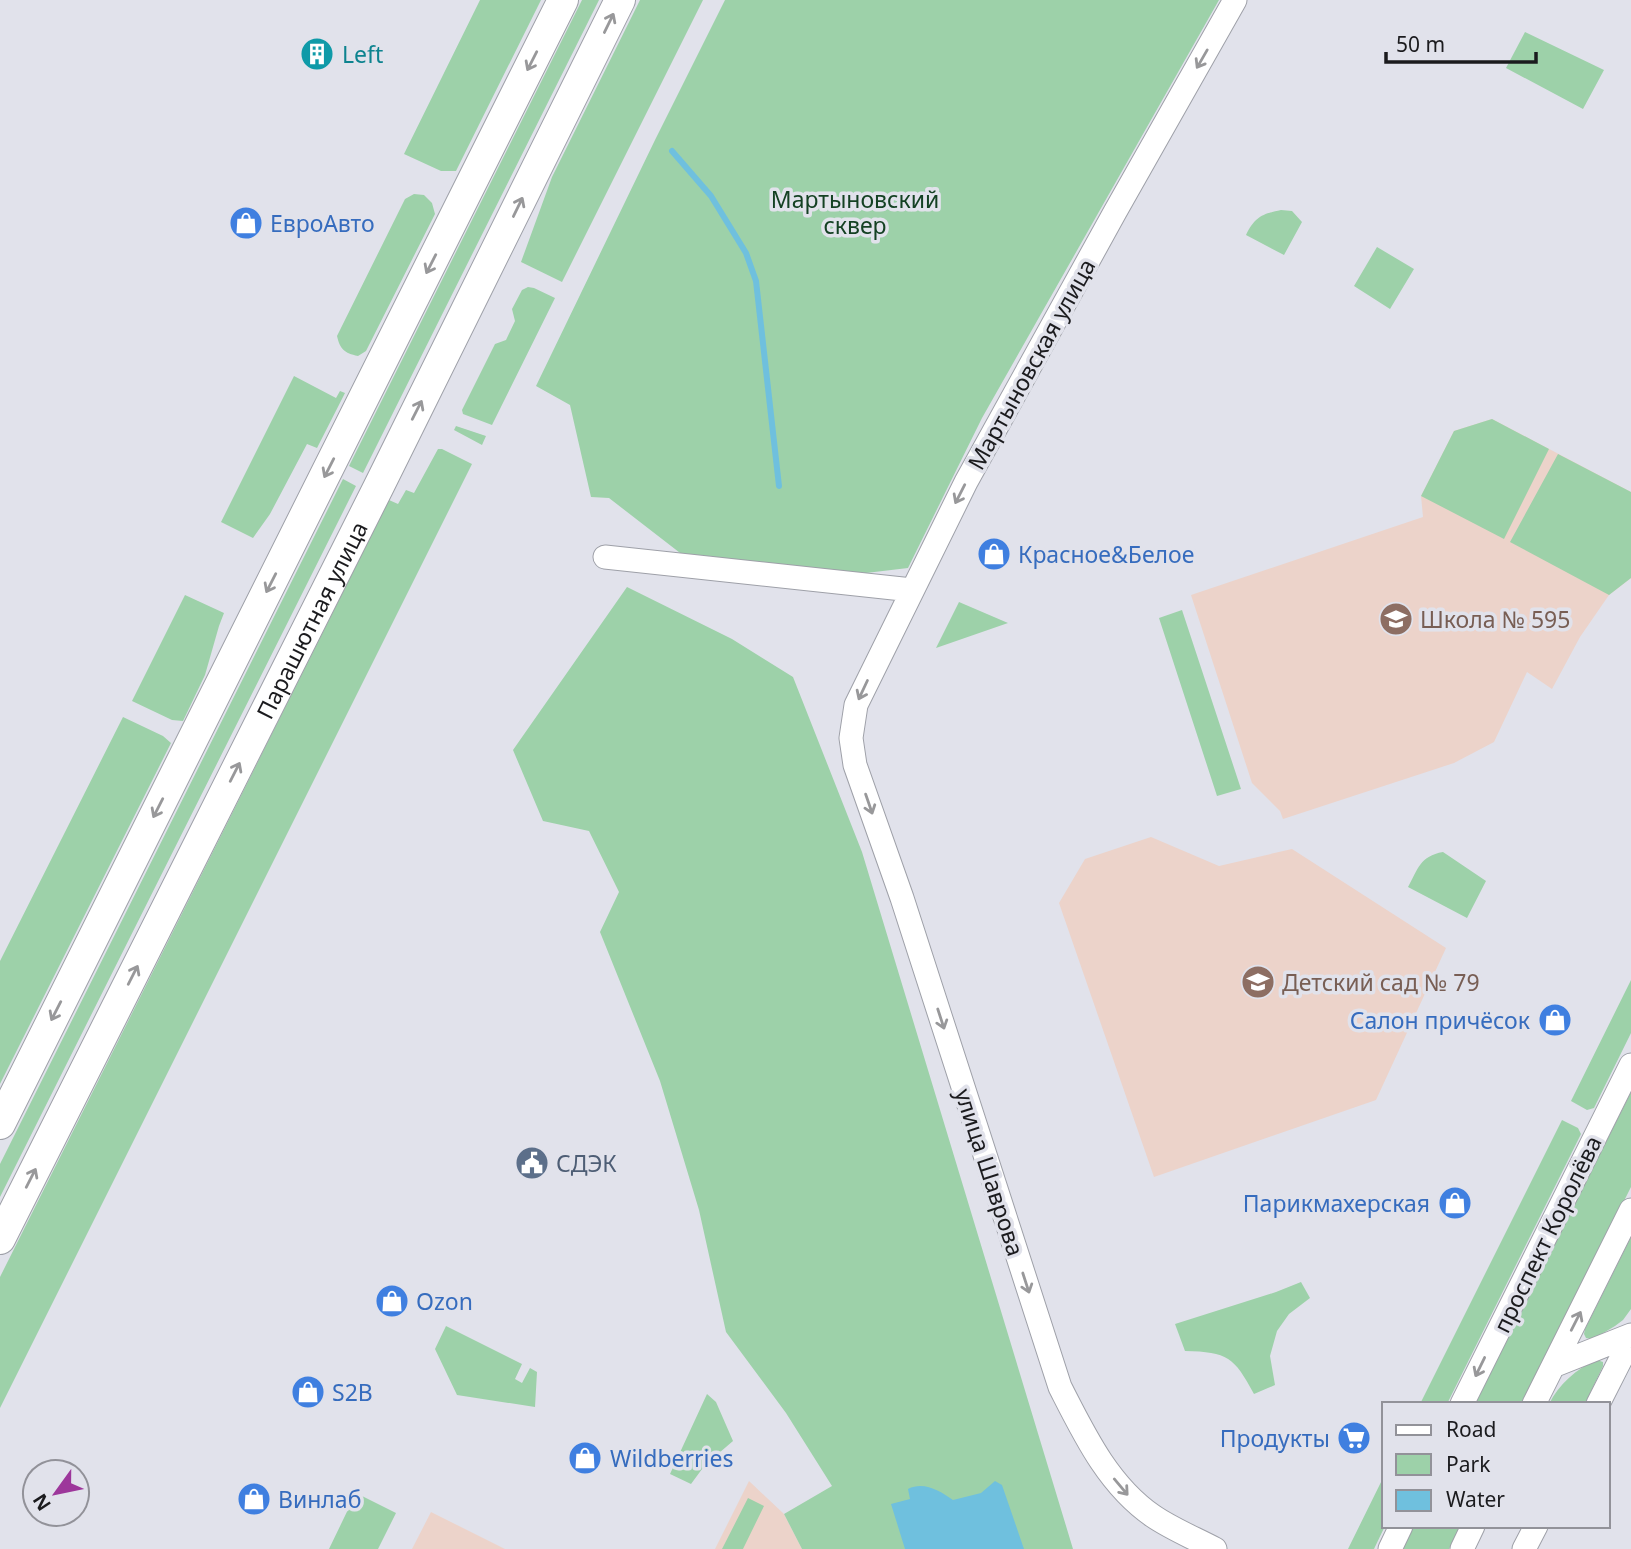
<svg xmlns="http://www.w3.org/2000/svg" width="1631" height="1549" viewBox="0 0 1631 1549" font-family="'Noto Sans',sans-serif">
<style>
.education{fill:#ecd3ca}
.green{fill:#9dd1a9}
.water{fill:#6fc0de}
.lines{fill:none;stroke-linecap:round;stroke-linejoin:round}
.stream{stroke:#6fc0de;stroke-width:6}
.minor-casing{stroke:#9ea0a8;stroke-width:25}
.major-casing{stroke:#9ea0a8;stroke-width:32}
.minor{stroke:#fff;stroke-width:23}
.major{stroke:#fff;stroke-width:30}
.oneway{stroke:#98989a}
.labels{text-anchor:middle;dominant-baseline:central;stroke-width:7;stroke-linejoin:round;paint-order:stroke}
.culture-label{font-size:23px;fill:#0d838f;stroke:#e1e2eb;text-anchor:start}
.park-label{font-size:23px;fill:#144123;stroke:#e1e2eb}
.shop-label{font-size:23px;fill:#366cbe;stroke:#e1e2eb;text-anchor:start}
.street-label{font-size:23px;fill:#1b1b1e;stroke:#e1e2eb}
.education-label{font-size:23px;fill:#785e54;stroke:#e1e2eb;text-anchor:start}
.service-label{font-size:23px;fill:#4e5e75;stroke:#e1e2eb;text-anchor:start}
</style>
<rect width="100%" height="100%" fill="#e1e2eb"/>
<path class="education" d="M 1492,419 L 1631,492 L 1631,578 L 1609,595 L 1580,637 L 1552,689 L 1527,672 L 1494,742 L 1454,763 L 1283,819 L 1280,811 L 1252,783 L 1191,595 L 1423,517 L 1421,496 L 1454,431 Z
M 1151,837 L 1219,866 L 1292,849 L 1446,948 L 1376,1100 L 1154,1177 L 1059,903 L 1085,859 Z
M 749,1481 L 784,1514 L 802,1549 L 715,1549 Z
M 431,1512 L 505,1549 L 412,1549 Z"/>
<path class="green" d="M 480,0 L 541,0 L 456,171 L 441,171 L 404,154 Z
M 582,0 L 599,0 L 363,473 L 349,466 Z
M 640,0 L 703,0 L 562,282 L 521,262 L 552,177 Z
M 725,0 L 1219,0 L 982,418 L 908,568 L 866,573 L 684,556 L 609,498 L 591,497 L 570,405 L 536,386 L 655,140 Z
M 1525,32 L 1604,70 L 1583,109 L 1506,68 Z
M 414,194 L 424,195 L 432,203 L 435,214 L 366,351 L 358,356 C 344,353 340,349 337,336 L 405,199 Z
M 1281,210 L 1292,211 L 1302,222 L 1284,255 L 1246,235 C 1255,217 1262,214 1281,210 Z
M 1377,247 L 1414,269 L 1390,309 L 1354,286 Z
M 528,287 L 534,288 L 555,298 L 492,425 L 463,414 L 462,410 L 495,344 L 506,340 L 515,321 L 512,309 L 522,290 Z
M 294,376 L 336,398 L 340,391 L 345,393 L 317,448 L 307,444 L 270,514 L 253,538 L 221,522 Z
M 1492,419 L 1549,449 L 1504,539 L 1421,496 L 1454,431 Z
M 456,426 L 486,436 L 482,445 L 454,430 Z
M 438,449 L 442,449 L 472,464 L 0,1408 L 0,1277 L 389,500 L 398,504 L 406,490 L 414,493 Z
M 1558,454 L 1631,492 L 1631,578 L 1609,595 L 1510,542 Z
M 343,479 L 356,486 L 0,1197 L 0,1164 Z
M 627,587 L 732,639 L 793,677 L 862,852 L 1073,1549 L 802,1549 L 784,1514 L 832,1486 L 786,1413 L 726,1332 L 699,1210 L 660,1081 L 600,932 L 619,892 L 589,831 L 543,821 L 513,750 Z
M 185,595 L 224,613 L 219,626 L 205,675 L 183,721 L 172,720 L 132,701 Z
M 959,602 L 1008,623 L 936,648 Z
M 1182,610 L 1241,789 L 1217,796 L 1159,618 Z
M 123,717 L 163,736 L 171,743 L 0,1084 L 0,961 Z
M 1443,852 L 1486,881 L 1467,918 L 1408,887 C 1418,869 1420,856 1443,852 Z
M 1631,980 L 1631,1033 L 1594,1108 L 1587,1110 L 1571,1101 Z
M 1631,1092 L 1631,1187 L 1522,1404 L 1475,1404 Z
M 1562,1120 L 1578,1128 L 1581,1134 L 1447,1404 L 1420,1404 Z
M 1631,1237 L 1631,1309 L 1623,1320 L 1615,1326 L 1595,1338 L 1591,1339 L 1586,1338 L 1584,1334 L 1585,1329 Z
M 1301,1282 L 1310,1298 L 1289,1314 L 1277,1331 L 1270,1356 L 1275,1385 L 1254,1394 C 1234,1357 1228,1352 1185,1351 L 1175,1324 L 1276,1292 Z
M 446,1326 L 522,1364 L 515,1379 L 522,1383 L 530,1368 L 537,1372 L 535,1407 L 457,1395 L 435,1349 Z
M 1597,1360 L 1603,1362 L 1603,1366 L 1585,1404 L 1549,1404 C 1559,1384 1576,1369 1597,1360 Z
M 707,1394 L 716,1402 L 733,1441 L 705,1465 L 691,1484 L 670,1474 Z
M 1384,1476 L 1384,1526 L 1385,1526 L 1374,1549 L 1348,1549 Z
M 356,1493 L 396,1513 L 378,1549 L 329,1549 Z
M 748,1498 L 764,1506 L 743,1549 L 722,1549 Z
M 1413,1526 L 1461,1526 L 1449,1549 L 1402,1549 Z"/>
<path class="water" d="M 995,1481 L 1002,1485 L 1024,1549 L 905,1549 L 891,1504 L 910,1499 L 908,1489 C 924,1481 940,1491 953,1500 L 981,1493 Z"/>
<g class="lines">
<path class="stream" d="M 672,151 L 711,196 L 746,253 L 756,281 L 779,486"/>
<defs>
<path id="minor" d="M 605,557 L 912,590
M 1553,1366 L 1631,1335
M 1462,1404 L 1631,1065
M 1534,1404 L 1631,1210
M 1598,1404 L 1631,1339
M 1215,1549 C 1194,1538 1172,1529 1153,1516 C 1108,1485 1084,1434 1060,1387 L 902,898 L 855,765 L 851,738 L 856,705 L 966,482 L 1115,212 L 1235,0
M 1390,1549 L 1401,1526
M 1462,1549 L 1473,1526
M 1524,1549 L 1536,1526"/>
<g id="major">
<path d="M 0,1124 L 563,0"/>
<path id="s1" d="M 0,1239 L 378,488 L 620,0"/>
</g>
</defs>
<use href="#minor" class="minor-casing"/>
<use href="#major" class="major-casing"/>
<use href="#minor" class="minor"/>
<use href="#major" class="major"/>
</g>
<defs><path id="oneway-shaft" d="M-6 0H5M1.5-3L5.5 0L1.5 3" fill="none" stroke-width="1.6" stroke-linecap="round" stroke-linejoin="round" transform="scale(1.75)"/></defs>
<g class="oneway">
<use href="#oneway-shaft" transform="translate(609 23) rotate(-64)"/>
<use href="#oneway-shaft" transform="translate(1202 59) rotate(120)"/>
<use href="#oneway-shaft" transform="translate(532 61) rotate(117)"/>
<use href="#oneway-shaft" transform="translate(518 207) rotate(-64)"/>
<use href="#oneway-shaft" transform="translate(431 264) rotate(117)"/>
<use href="#oneway-shaft" transform="translate(417 410) rotate(-63)"/>
<use href="#oneway-shaft" transform="translate(329 468) rotate(117)"/>
<use href="#oneway-shaft" transform="translate(960 494) rotate(117)"/>
<use href="#oneway-shaft" transform="translate(271 583) rotate(117)"/>
<use href="#oneway-shaft" transform="translate(863 690) rotate(115)"/>
<use href="#oneway-shaft" transform="translate(235 772) rotate(-63)"/>
<use href="#oneway-shaft" transform="translate(869 804) rotate(71)"/>
<use href="#oneway-shaft" transform="translate(158 808) rotate(117)"/>
<use href="#oneway-shaft" transform="translate(133 975) rotate(-63)"/>
<use href="#oneway-shaft" transform="translate(56 1011) rotate(117)"/>
<use href="#oneway-shaft" transform="translate(941 1019) rotate(72)"/>
<use href="#oneway-shaft" transform="translate(31 1178) rotate(-63)"/>
<use href="#oneway-shaft" transform="translate(1026 1283) rotate(72)"/>
<use href="#oneway-shaft" transform="translate(1576 1321) rotate(-63)"/>
<use href="#oneway-shaft" transform="translate(1480 1367) rotate(116)"/>
<use href="#oneway-shaft" transform="translate(1121 1487) rotate(50)"/>
</g>
<defs>
<symbol id="building-disc" viewBox="-11 -11 22 22"><circle r="9.5" fill="#0f9aa8" stroke="#e1e2eb"/><path d="M-4-6H4V6H1V3H-1V6H-4ZM-2.5-4.3h1.7v1.8h-1.7ZM.8-4.3h1.7v1.8H.8ZM-2.5-1h1.7V.8h-1.7ZM.8-1h1.7V.8H.8Z" fill="#fff"/></symbol>
<symbol id="shop-disc" viewBox="-11 -11 22 22"><circle r="9.5" fill="#3f7fe0" stroke="#e1e2eb"/><path d="M-5-2.5h2.3a2.7 3.5 0 0 1 5.4 0H5L5.5 6h-11ZM-1.5-2.5h3a1.5 2.3 0 0 0-3 0Z" fill="#fff"/></symbol>
<symbol id="school-disc" viewBox="-11 -11 22 22"><circle r="9.5" fill="#8d6e63" stroke="#e1e2eb"/><path d="M0-5L7-2L0 1L-7-2ZM-4 1L0 2.5L4 1V4Q0 6-4 4Z" fill="#fff"/></symbol>
<symbol id="civic-disc" viewBox="-11 -11 22 22"><circle r="9.5" fill="#5c6f8a" stroke="#e1e2eb"/><path d="M-.6-6.5H3V-4.5H.6V-3L4-1V1h2V6H-6V1h2V-1L-.6-3ZM-1.2 2.5V6h2.4V2.5Z" fill="#fff"/></symbol>
<symbol id="supermarket-disc" viewBox="-11 -11 22 22"><circle r="9.5" fill="#3f7fe0" stroke="#e1e2eb"/><path d="M-6-5.5h2.5l.6 2H6L4.5 2H-2.5L-4.4-4H-6ZM-1.5 3.2a1.3 1.3 0 1 0 .1 0ZM3 3.2a1.3 1.3 0 1 0 .1 0Z" fill="#fff"/></symbol>
</defs>
<g fill-rule="evenodd">
<use href="#building-disc" x="298" y="35" width="38" height="38"/>
<use href="#shop-disc" x="227" y="204" width="38" height="38"/>
<use href="#shop-disc" x="975" y="535" width="38" height="38"/>
<use href="#school-disc" x="1377" y="600" width="38" height="38"/>
<use href="#school-disc" x="1239" y="963" width="38" height="38"/>
<use href="#shop-disc" x="1536" y="1001" width="38" height="38"/>
<use href="#civic-disc" x="513" y="1144" width="38" height="38"/>
<use href="#shop-disc" x="1436" y="1184" width="38" height="38"/>
<use href="#shop-disc" x="373" y="1282" width="38" height="38"/>
<use href="#shop-disc" x="289" y="1373" width="38" height="38"/>
<use href="#supermarket-disc" x="1335" y="1419" width="38" height="38"/>
<use href="#shop-disc" x="566" y="1439" width="38" height="38"/>
<use href="#shop-disc" x="235" y="1480" width="38" height="38"/>
</g>
<g class="labels">
<g class="culture-label">
<text x="342" y="54">Left</text>
</g>
<g class="park-label">
<text x="855" y="199">Мартыновский<tspan x="855" dy="26">сквер</tspan></text>
</g>
<g class="shop-label">
<text x="270" y="223">ЕвроАвто</text>
<text x="1018" y="554">Красное&amp;Белое</text>
<text x="1530" y="1020" text-anchor="end">Салон причёсок</text>
<text x="1430" y="1203" text-anchor="end">Парикмахерская</text>
<text x="416" y="1301">Ozon</text>
<text x="332" y="1392">S2B</text>
<text x="1330" y="1438" text-anchor="end">Продукты</text>
<text x="610" y="1458">Wildberries</text>
<text x="278" y="1499">Винлаб</text>
</g>
<g class="street-label">
<text transform="translate(1031 364) rotate(-61)">Мартыновская улица</text>
<text stroke="none"><textPath href="#s1" startOffset="693">Парашютная улица</textPath></text>
<text transform="translate(990 1172) rotate(72)">улица Шаврова</text>
<text transform="translate(1547 1234) rotate(-64)">проспект Королёва</text>
</g>
<g class="education-label">
<text x="1420" y="619">Школа № 595</text>
<text x="1282" y="982">Детский сад № 79</text>
</g>
<g class="service-label">
<text x="556" y="1163">СДЭК</text>
</g>
</g>
<rect x="1382" y="1402" width="228" height="126" fill="#e1e2eb" stroke="#929299" stroke-width="2"/>
<rect x="1396" y="1425" width="35" height="10" fill="#ffffff" stroke="#929299" stroke-width="2"/>
<text x="1446" y="1437" font-size="21" fill="#1b1b1e">Road</text>
<rect x="1396" y="1454" width="35" height="21" fill="#9dd1a9" stroke="#929299" stroke-width="2"/>
<text x="1446" y="1472" font-size="21" fill="#1b1b1e">Park</text>
<rect x="1396" y="1490" width="35" height="21" fill="#6fc0de" stroke="#929299" stroke-width="2"/>
<text x="1446" y="1507" font-size="21" fill="#1b1b1e">Water</text>
<g transform="translate(56 1493) rotate(237)"><circle r="33" fill="#e1e2eb" stroke="#929299" stroke-width="2"/>
<path d="M0-5L12 26L0 18L-12 26Z" fill="#9d379b"/>
<text y="-10" font-size="19" font-weight="bold" text-anchor="middle" fill="#1b1b1e">N</text>
</g>
<path d="M1386 52v10h150v-10" fill="none" stroke="#1b1b1e" stroke-width="3.5"/>
<text x="1396" y="52" font-size="21" fill="#1b1b1e" stroke="#e1e2eb" stroke-width="5" paint-order="stroke">50 m</text>
</svg>
